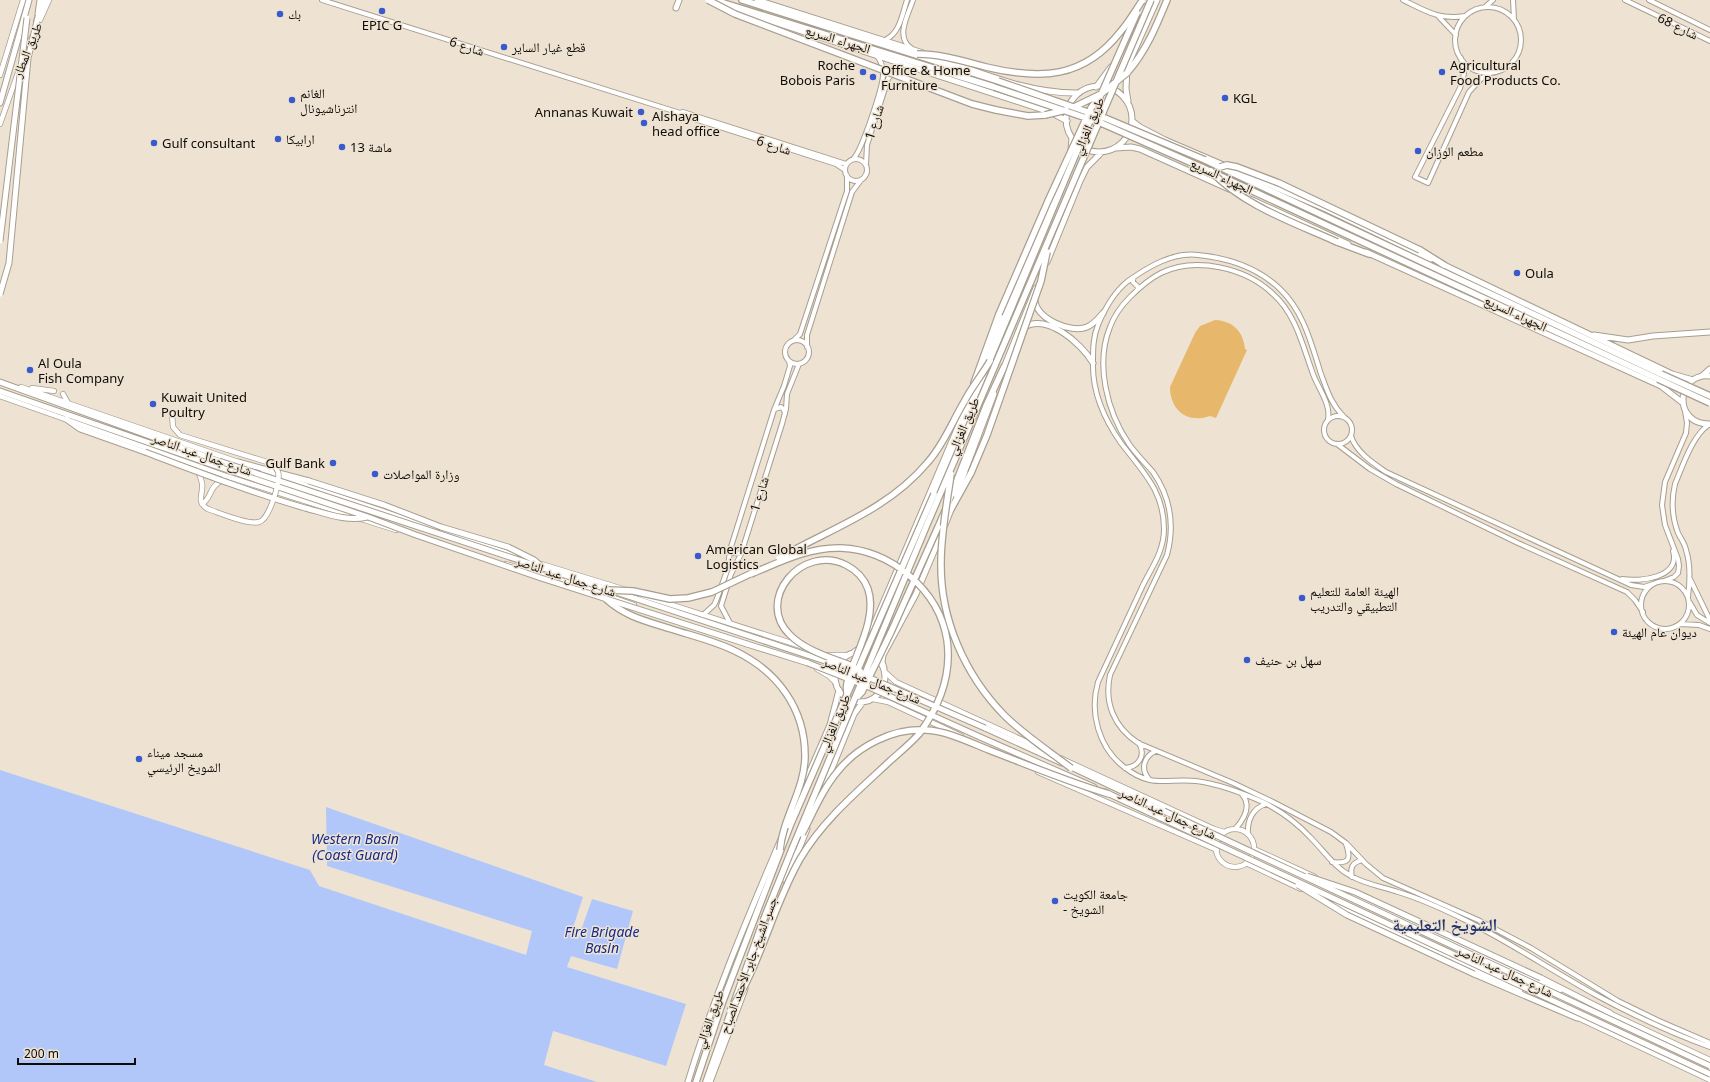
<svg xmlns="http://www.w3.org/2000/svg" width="1710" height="1082" viewBox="0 0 1710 1082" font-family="'Noto Sans','Noto Naskh Arabic',sans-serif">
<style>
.green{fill:#e7b86b}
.water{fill:#b1c7fa}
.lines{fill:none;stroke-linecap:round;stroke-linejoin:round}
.tertiary-casing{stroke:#a89e8f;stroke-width:6}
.secondary-casing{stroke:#a89e8f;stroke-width:6}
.primary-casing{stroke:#a89e8f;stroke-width:7}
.trunk-casing{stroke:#a89e8f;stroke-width:7}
.motorway-casing{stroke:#a89e8f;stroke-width:8}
.tertiary{stroke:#fff;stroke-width:4}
.secondary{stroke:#fff;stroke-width:4.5}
.primary{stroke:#fff;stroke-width:5}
.trunk{stroke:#fff;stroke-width:5}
.motorway{stroke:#fff;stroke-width:5.5}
.secondary-bridge-casing{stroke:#a89e8f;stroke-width:6;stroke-linecap:butt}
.trunk-bridge-casing{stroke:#a89e8f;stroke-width:7;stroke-linecap:butt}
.motorway-bridge-casing{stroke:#a89e8f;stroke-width:8;stroke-linecap:butt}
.secondary-bridge{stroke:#fff;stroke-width:4.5}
.trunk-bridge{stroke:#fff;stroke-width:5}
.motorway-bridge{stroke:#fff;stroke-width:5.5}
.poi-dot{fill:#385acc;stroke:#eee3d3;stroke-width:1.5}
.labels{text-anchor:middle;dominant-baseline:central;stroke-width:3;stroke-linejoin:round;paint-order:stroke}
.poi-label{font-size:13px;fill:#0f0c07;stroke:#eee3d3;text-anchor:start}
.street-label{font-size:13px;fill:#0f0c07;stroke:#eee3d3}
.water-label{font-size:14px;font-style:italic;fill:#172c8a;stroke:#eee3d3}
.district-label{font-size:17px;font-weight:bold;fill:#243870;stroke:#eee3d3}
</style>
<rect width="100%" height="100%" fill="#eee3d3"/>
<path class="green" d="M 1215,320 C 1233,321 1243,331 1245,349 L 1247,350 L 1216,418 L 1210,416 C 1187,424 1170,410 1170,387 L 1195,333 L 1200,326 Z"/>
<path class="water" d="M 0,770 L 310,870 L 319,886 L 526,955 L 532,931 L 327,866 L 326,807 L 583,897 L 570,937 L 578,939 L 592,899 L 633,911 L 617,969 L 571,956 L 567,967 L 686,1004 L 666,1066 L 553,1031 L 544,1065 L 597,1082 L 0,1082 Z"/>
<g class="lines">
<defs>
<path id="tertiary" d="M 322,0 L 680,113 L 682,115 L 836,164 L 845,170
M 1403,0 C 1426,11 1438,20 1465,16
M 1513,0 L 1514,19
M 1625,0 L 1710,41
M 1649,0 L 1710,30
M 1485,7 L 1493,0
M1455 40a33 33 0 1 1 66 0a33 33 0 1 1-66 0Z
M 1439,17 L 1456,35
M 885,40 C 900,33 902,15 907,0
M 911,48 C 895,37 908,15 913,0
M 1461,58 L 1464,74 L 1460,88 L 1415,177 L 1428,183 L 1469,92 L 1482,78 L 1491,73
M 680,113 L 683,112 L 846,164
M 854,158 C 862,149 884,85 883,73 C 883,67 881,61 877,56
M845 170a11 11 0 1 1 22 0a11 11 0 1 1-22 0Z
M 866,164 L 867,145 L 888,79 L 895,69 L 903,64
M 1133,278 L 1133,282 L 1139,288
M785 352a12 12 0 1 1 24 0a12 12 0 1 1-24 0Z
M 793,341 L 800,334 L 847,191 L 847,177
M 807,347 L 807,335 L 852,192 L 861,180
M 775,409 L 781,407 L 784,410 L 785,414
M1324 430a14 14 0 1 1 28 0a14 14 0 1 1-28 0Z
M 1344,417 C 1331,404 1327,390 1321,374 C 1311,343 1304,312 1280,289 C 1257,267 1229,258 1198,255 C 1172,252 1148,267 1128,281 C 1114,292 1105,308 1098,325 C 1093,337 1093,349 1093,362 C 1092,391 1104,419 1121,443 C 1143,472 1164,491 1164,529 C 1164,551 1152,567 1143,585 C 1128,618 1113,650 1098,682 C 1089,713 1099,748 1124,767 C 1152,789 1167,778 1196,781 C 1220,784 1243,793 1265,803 C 1282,812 1297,823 1310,837 C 1324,851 1334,867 1351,876 C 1365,884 1383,887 1398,892 C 1421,899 1443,909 1465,920 C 1510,942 1552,971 1596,995 C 1633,1015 1671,1033 1710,1047
M 1328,419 C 1331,404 1318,388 1313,374 C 1303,347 1296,314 1273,294 C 1246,268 1196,256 1161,273 C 1149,279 1139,288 1130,297 C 1122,305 1114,316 1110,327 C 1095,364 1107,412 1129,444 C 1136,454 1145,463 1153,472 C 1171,498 1175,525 1167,555 L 1110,675 C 1104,703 1114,727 1138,743 L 1233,783 L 1273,802 L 1331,832 L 1346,843 L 1366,864 L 1383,878 L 1478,920 L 1531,948 L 1618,1001 L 1657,1020 L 1710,1043
M 1351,436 C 1356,452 1373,463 1386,472 L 1631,585 L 1644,587 L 1653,584
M 1337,444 L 1370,469 L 1396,484 L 1518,543 L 1627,592 L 1635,600 L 1643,612
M 730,550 L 734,553 L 741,554
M 1622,579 C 1640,582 1681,578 1673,551
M 1690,579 L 1710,620
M 1664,581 L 1674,577 L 1678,573 L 1679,566 L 1678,559 L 1665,525 L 1662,505 L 1665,482 L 1686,433 L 1687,423 L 1685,411
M1641 605a24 24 0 1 1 48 0a24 24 0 1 1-48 0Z
M 1688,597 C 1690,581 1691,565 1686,550 C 1685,544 1681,539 1678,533 C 1672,517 1671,501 1675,484 C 1683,465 1693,434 1710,424
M 1690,603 L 1697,615 L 1710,623
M 703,615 L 714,605 L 716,601 L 728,568 L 730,550 L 774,410 L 784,386 L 790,366 L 789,361
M 730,623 L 721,606 L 731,574 L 741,554 L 782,424 L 786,409 L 787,394 L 799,364
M 1680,624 L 1699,625 L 1710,629
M 1125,768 C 1139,767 1146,755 1139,743
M 1149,779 C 1140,769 1144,756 1156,751
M 1235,829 C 1241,823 1249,811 1246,802 C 1246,799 1243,796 1241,793
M 1248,834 C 1247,820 1253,808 1266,804
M 1332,862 C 1350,864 1351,859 1346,844
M 1352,877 C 1350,867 1352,863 1362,860"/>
<path id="secondary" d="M 40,20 L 49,0
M 23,58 L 32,37
M 0,75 L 23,0
M 0,124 L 20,67
M 21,387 L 241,463
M 32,388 L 54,391
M 63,394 L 68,403
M 0,396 L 229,477 L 396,530
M 172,414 L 173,427 L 180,435 L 267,462
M 198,470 C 199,474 201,478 202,483 C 204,493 195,502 208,509
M 263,471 L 531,561
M 202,504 C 213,497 207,488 224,479
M 538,563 L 623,589
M 506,564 L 583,587 L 634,605
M 641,595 L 804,647
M 828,655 L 846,655
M 817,669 L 829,676 L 836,683
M 886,673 L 896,682 L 1044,750
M 873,699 L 888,702 L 961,736
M 1060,758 L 1214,829 L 1224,832
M 1038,772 L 1217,850
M1216 848a19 19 0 1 1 38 0a19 19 0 1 1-38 0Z
M 1254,849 L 1315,877
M 1246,863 L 1301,889
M 1345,891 L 1560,990
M 1328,901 L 1520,991
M 1607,1012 L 1710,1060
M 1574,1016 L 1710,1080"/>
<path id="primary" d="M 757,0 L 923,53
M 722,5 L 1050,112 L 1067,121
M 676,8 L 679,0
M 935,57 C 982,73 1029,94 1079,93
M1066 119a33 33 0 1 1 66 0a33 33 0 1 1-66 0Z
M 1096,87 L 1111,67
M 1128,101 L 1126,89 L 1127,67 L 1157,0
M 1132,121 L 1140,127 L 1165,140 L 1326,209 L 1431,259
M 1116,148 L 1131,147 L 1140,149 L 1229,189
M 1071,150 L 1072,138
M 1248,198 L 1348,244
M 1366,252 L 1661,386 L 1683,403
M 1047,262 L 1080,181 L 1087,167 L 1102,152
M 1442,264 L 1672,374 L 1693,380
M 1035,299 C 1034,318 1071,334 1087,327 C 1094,324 1098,319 1103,313
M 1023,328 C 1046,312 1081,343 1093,363
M 1594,335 L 1628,340 L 1653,336 L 1710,332
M 1003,370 L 1036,288
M 980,373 L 1064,171
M 1702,376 L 1710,369
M 1710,376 C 1675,373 1673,425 1710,424
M 956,495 L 994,394
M 945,525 L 952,507
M835 677a25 25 0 1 1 50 0a25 25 0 1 1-50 0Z
M 854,652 L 861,647 L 867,641 L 963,415
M 884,668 L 882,662 L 883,655 L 916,594 L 941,535
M 824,788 L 854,714 L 863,702
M 797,801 L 830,725 L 839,690
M 786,881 L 807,829
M 688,1082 C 713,999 747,919 781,839
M 710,1082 L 745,989"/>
<path id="trunk" d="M 38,14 L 40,0
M 0,103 L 29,0
M 0,382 L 219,461
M 0,391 L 213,465
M 66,419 L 80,429 L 145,452
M 238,462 L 309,481
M 543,568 L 828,662
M 747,644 L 808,663
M 985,728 L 1062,763
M 980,737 L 1094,787
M 1069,766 L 1164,811
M 1105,792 L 1161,818
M 1474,974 L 1577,1018
M 1541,978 L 1610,1013"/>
<path id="motorway" d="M 714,0 L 994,87
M 742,0 L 998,81
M 37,21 L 44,0
M 1127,73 C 1146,51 1156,27 1167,0
M 996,110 L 1028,116 L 1045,115
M 1205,160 L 1661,374
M 1201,167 L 1658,379
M 1337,242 L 1369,254
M 1420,250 L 1444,265
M 974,383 L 999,314
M 961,418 L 970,395
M 934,494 L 1064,182
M 948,503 L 986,406 L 1004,367
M 951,509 L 971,473
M 938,527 L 945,511
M 696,1082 L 723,1001 L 790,826
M 706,1082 L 763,921 L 792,849"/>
</defs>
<use href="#tertiary" class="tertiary-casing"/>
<use href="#secondary" class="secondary-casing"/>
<use href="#primary" class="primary-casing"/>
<use href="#trunk" class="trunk-casing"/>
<use href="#motorway" class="motorway-casing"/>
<use href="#tertiary" class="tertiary"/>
<use href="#secondary" class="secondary"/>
<use href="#primary" class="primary"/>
<use href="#trunk" class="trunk"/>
<use href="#motorway" class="motorway"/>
<defs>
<path id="secondary-bridge" d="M 208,509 C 220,513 247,525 259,522 C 269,520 281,481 278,472 C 276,466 272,464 267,462"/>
<path id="trunk-bridge" d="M 0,241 L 27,18
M 0,294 L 9,263 L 28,58 L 37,21
M 145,452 C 198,472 250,492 305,508 C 325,513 346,522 367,517
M 219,461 L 543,568
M 213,465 L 368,517 L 416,535 L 541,578 L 747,644
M 309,481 L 384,505 L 441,527 L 508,547 L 534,560 L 541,566
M 828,662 L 863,675 L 985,728
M 808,663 L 869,687 L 980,737
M 1164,811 L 1710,1066
M 1161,818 L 1710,1074
M 1307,876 L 1355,892 L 1541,978
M 1298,885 L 1347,915 L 1474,974"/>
<path id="motorway-bridge" d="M 708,0 L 735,14 L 972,104 L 996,110
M 917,54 C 941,54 963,61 986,67 C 1040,80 1084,79 1121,31 C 1129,22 1135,11 1142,1
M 998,81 L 1105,118 L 1205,160
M 994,87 L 1101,123 L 1201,167
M 1099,99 L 1137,13
M 1074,107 L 1101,94 L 1127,73
M 1045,115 L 1066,110
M 1220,167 L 1227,165 L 1237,167 L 1279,183 L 1420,250
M 1211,171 C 1242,205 1295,223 1337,242
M 1064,182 L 1092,116
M 999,314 L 1048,201 L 1091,108 L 1100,96
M 1661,374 L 1710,396
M 1658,379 L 1710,403
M 971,473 L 987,435 L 1041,281 L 1047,252
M 951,474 C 947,503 941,533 941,562 C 940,619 965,675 1004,715 C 1024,735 1049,751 1071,768
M 779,558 C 832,528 888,510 928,462 C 944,444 952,422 964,402 C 971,388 982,375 990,361
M 608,590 L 633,591 L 670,599 L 688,598 L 712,592 L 754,572
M 606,599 C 626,617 646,621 671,629 C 693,636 715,641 735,651 C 777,671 805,708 805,756 C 805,789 783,817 780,850
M 847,693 C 845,683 850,674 853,665 C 862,642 876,613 868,589 C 864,578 856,570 846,565 C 802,543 754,600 790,635 C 806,651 832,658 852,666 L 860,671
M 858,696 L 862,692 L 891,632 L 938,527
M 790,826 L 934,494
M 802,834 C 813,813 822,790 838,771 C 858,746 893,728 926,730 C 947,731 969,742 989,750 C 1028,765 1068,782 1109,794
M 792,849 L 926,527 L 1151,0
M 730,1011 C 761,964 772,908 800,859 C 823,820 858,791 890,761 C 900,752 910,744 919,734 C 939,707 952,675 947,640 C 939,590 891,550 841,548 C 809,547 780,562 751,574"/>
</defs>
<use href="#secondary-bridge" class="secondary-bridge-casing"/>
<use href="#trunk-bridge" class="trunk-bridge-casing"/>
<use href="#motorway-bridge" class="motorway-bridge-casing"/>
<use href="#secondary-bridge" class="secondary-bridge"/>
<use href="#trunk-bridge" class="trunk-bridge"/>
<use href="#motorway-bridge" class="motorway-bridge"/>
</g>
<g class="poi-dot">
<circle cx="382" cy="11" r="4"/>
<circle cx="280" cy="14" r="4"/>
<circle cx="504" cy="47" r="4"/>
<circle cx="863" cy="72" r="4"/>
<circle cx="1442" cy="72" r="4"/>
<circle cx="873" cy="77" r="4"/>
<circle cx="1225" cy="98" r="4"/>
<circle cx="292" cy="100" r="4"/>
<circle cx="641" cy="112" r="4"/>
<circle cx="644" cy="123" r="4"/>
<circle cx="278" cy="139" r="4"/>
<circle cx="154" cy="143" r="4"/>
<circle cx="342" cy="147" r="4"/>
<circle cx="1418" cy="151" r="4"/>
<circle cx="1517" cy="273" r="4"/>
<circle cx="30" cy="370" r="4"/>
<circle cx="153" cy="404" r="4"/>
<circle cx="333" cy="463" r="4"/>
<circle cx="375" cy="474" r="4"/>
<circle cx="698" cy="556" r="4"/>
<circle cx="1302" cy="598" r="4"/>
<circle cx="1614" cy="632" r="4"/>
<circle cx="1247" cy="660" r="4"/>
<circle cx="139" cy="759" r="4"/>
<circle cx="1055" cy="901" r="4"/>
</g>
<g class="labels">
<g class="poi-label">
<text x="288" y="14">بك</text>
<text x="382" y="25" text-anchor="middle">EPIC G</text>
<text x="512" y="47">قطع غيار الساير</text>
<text x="855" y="65" text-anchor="end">Roche<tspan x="855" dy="15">Bobois Paris</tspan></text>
<text x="1450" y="65">Agricultural<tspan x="1450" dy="15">Food Products Co.</tspan></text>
<text x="881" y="70">Office &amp; Home<tspan x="881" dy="15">Furniture</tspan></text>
<text x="300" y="93">الغانم<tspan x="300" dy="15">انترناشيونال</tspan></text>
<text x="1233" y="98">KGL</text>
<text x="633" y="112" text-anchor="end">Annanas Kuwait</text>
<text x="652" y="116">Alshaya<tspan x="652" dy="15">head office</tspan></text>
<text x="286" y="139">ارابيكا</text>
<text x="162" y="143">Gulf consultant</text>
<text x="350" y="147">ماشة 13</text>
<text x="1426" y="151">مطعم الوزان</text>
<text x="1525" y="273">Oula</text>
<text x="38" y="363">Al Oula<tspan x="38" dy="15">Fish Company</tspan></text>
<text x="161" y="397">Kuwait United<tspan x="161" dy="15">Poultry</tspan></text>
<text x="325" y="463" text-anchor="end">Gulf Bank</text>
<text x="383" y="474">وزارة المواصلات</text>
<text x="706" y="549">American Global<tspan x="706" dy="15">Logistics</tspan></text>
<text x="1310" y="591">الهيئة العامة للتعليم<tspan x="1310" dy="15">التطبيقي والتدريب</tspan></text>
<text x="1622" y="632">ديوان عام الهيئة</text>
<text x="1255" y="660">سهل بن حنيف</text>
<text x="147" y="752">مسجد ميناء<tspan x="147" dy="15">الشويخ الرئيسي</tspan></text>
<text x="1063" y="894">جامعة الكويت<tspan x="1063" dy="15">- الشويخ</tspan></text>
</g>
<g class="street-label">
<text transform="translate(1678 26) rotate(26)">شارع 68</text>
<text transform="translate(838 39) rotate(17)">الجهراء السريع</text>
<text transform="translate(467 46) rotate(18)">شارع 6</text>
<text transform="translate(27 50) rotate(-68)">طريق المطار</text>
<text transform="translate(874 122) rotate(-72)">شارع 1</text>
<text transform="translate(1088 126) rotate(-67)">طريق الغزالي</text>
<text transform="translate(774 145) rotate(18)">شارع 6</text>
<text transform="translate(1222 176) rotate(25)">الجهراء السريع</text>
<text transform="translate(1516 313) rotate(25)">الجهراء السريع</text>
<text transform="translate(963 426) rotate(-67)">طريق الغزالي</text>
<text transform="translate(202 454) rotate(19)">شارع جمال عبد الناصر</text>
<text transform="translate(759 494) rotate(-73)">شارع 1</text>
<text transform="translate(566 576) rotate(18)">شارع جمال عبد الناصر</text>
<text transform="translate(872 680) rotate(22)">شارع جمال عبد الناصر</text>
<text transform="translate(834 723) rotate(-67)">طريق الغزالي</text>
<text transform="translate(1168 813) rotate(25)">شارع جمال عبد الناصر</text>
<text transform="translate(748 965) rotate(-70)">جسر الشيخ جابر الأحمد الصباح</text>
<text transform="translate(1505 971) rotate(25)">شارع جمال عبد الناصر</text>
<text transform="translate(709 1019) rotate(-70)">طريق الغزالي</text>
</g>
<g class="water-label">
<text x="355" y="838">Western Basin<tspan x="355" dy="16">(Coast Guard)</tspan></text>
<text x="602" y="931">Fire Brigade<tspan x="602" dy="16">Basin</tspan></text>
</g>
<g class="district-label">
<text x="1445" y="924">الشويخ التعليمية</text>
</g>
</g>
<path d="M18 1058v6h117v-6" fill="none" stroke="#0f0c07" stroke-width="2"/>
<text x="24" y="1058" font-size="12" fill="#0f0c07" stroke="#eee3d3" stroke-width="3" paint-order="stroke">200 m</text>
</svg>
